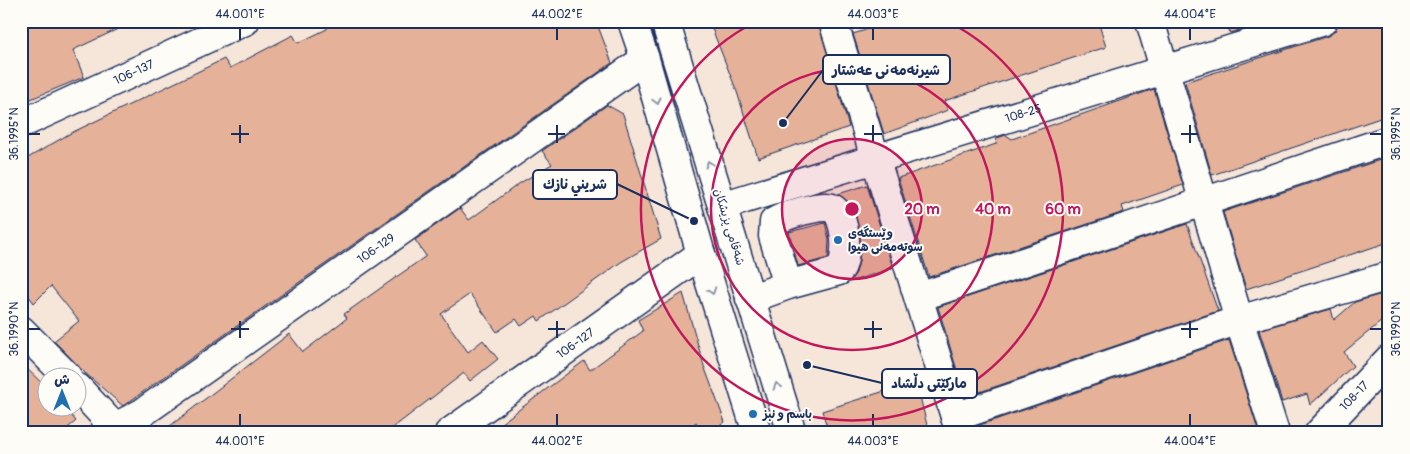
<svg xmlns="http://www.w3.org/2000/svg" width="1410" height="454" viewBox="0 0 1410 454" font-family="Pangolin,'Playpen Sans Arabic',sans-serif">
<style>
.building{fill:#e5b198;stroke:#1b2f5e}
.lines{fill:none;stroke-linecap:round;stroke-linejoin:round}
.minor-casing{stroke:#1b2f5e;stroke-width:31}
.major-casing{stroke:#1b2f5e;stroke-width:31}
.minor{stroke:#fdfcf7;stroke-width:28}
.major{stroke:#fdfcf7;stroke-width:28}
.oneway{stroke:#8c96aa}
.ticks{fill:none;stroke:#1b2f5e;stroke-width:2}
.ring{fill:none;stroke:#c2185b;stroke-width:2.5}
.poi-dot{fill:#1f6fb2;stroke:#fdfcf7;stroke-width:2}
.labels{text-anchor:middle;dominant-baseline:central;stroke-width:4;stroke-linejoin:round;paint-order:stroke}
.street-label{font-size:12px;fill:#1b2f5e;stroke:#fdfcf7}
.poi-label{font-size:12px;font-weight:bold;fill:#1b2f5e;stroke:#fdfcf7;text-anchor:start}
.centre{fill:#c2185b;stroke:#fdfcf7;stroke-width:2.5}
.ring-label{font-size:15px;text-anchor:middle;font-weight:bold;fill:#c2185b;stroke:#fdfcf7;stroke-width:4;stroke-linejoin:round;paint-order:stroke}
.leader{fill:none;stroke:#1b2f5e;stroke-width:2}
.callout-dot{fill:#1b2f5e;stroke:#fdfcf7;stroke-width:2}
.callout{fill:#fdfcf7;stroke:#1b2f5e;stroke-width:2}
.callout-label{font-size:14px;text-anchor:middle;font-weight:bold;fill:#1b2f5e}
.neatline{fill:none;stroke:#1b2f5e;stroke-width:2}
.ticks-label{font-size:12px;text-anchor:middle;fill:#1b2f5e}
</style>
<rect width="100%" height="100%" fill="#f6e6da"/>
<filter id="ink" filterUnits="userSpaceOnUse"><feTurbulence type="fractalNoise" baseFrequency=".02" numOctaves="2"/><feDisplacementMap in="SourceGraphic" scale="10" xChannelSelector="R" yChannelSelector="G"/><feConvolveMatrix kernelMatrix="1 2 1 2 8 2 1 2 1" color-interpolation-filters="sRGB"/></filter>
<g filter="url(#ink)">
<path class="building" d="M 21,21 L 135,21 L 73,50 L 84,77 L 21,103 Z
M 327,21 L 596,21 L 612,63 L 123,406 L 85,373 L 54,341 L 79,321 L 51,286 L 34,303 L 21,286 L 21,162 L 69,134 L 224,59 L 230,68 L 293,35 L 298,43 L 327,29 Z
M 709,21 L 818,21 L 849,127 L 758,158 L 737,92 Z
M 895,21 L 1098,21 L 1106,47 L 944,101 L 948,110 L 884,134 L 853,34 Z
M 1226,21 L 1269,21 L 1230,33 Z
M 1338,21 L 1389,21 L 1389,115 L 1212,175 L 1185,82 L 1328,36 L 1335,31 Z
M 1154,89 L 1183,185 L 1122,206 L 1124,212 L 929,277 L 898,178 L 996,144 L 997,138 L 1006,135 L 1012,139 Z
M 607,105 L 623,114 L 661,239 L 621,262 L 539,321 L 536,316 L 521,326 L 516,319 L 497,332 L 470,294 L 441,314 L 468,352 L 483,340 L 498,359 L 470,381 L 464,373 L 386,433 L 161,433 L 289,334 L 303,352 L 347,318 L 344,314 L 426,256 L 415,240 L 460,208 L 469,220 L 520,183 L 552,164 L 542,151 Z
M 1389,157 L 1389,242 L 1246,289 L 1223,212 Z
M 867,185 L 893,268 L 849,282 L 856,273 L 859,261 L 860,236 L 855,212 L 847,201 L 838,194 Z
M 825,223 L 829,239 L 828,258 L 798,266 L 789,232 Z
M 1187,224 L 1218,311 L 965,397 L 938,307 Z
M 1389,292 L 1389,315 L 1344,352 L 1353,366 L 1310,405 L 1307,394 L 1282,402 L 1259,330 L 1331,309 L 1334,320 L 1355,302 Z
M 683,293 L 704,366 L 725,422 L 710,433 L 705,433 L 696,422 L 683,433 L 488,433 L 584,361 L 590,370 L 643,331 L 638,320 Z
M 1229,340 L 1259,433 L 975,433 L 974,427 Z
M 21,363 L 48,389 L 48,406 L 63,406 L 76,421 L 62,433 L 21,433 Z
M 916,381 L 929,433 L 829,433 L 822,411 Z"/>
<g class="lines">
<defs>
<g id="minor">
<path d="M 833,21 L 960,433"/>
<path d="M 1150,21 L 1239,320 L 1275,433"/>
<path id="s1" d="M 21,124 L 245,21"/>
<path id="s2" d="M 722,206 L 1323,21"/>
<path d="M 919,297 L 1389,140"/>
<path d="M 750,299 L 788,285 L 839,271 C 849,260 847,215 832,208 C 822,203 783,216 774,222 L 773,236 L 788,285"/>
<path d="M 21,330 L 67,376"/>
<path d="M 78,388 L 120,433"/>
<path d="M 955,417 L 1239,320 L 1389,276"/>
<path id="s3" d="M 104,433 L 142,413 L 645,59"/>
<path id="s4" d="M 449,433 L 701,254"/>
<path id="s5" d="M 1319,433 L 1389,359"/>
</g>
<path id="major" d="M 632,21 L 645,59 L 701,254 L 757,433
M 665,21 L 792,433"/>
</defs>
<use href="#minor" class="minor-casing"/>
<use href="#major" class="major-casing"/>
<use href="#minor" class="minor"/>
<use href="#major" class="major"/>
</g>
<defs><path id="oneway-chevron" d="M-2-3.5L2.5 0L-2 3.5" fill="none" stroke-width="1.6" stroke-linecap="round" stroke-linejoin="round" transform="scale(1.25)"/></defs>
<g class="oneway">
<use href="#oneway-chevron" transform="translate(657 101) rotate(74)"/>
<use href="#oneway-chevron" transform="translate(709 164) rotate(-107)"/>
<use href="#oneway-chevron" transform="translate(712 291) rotate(72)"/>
<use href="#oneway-chevron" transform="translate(777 386) rotate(-107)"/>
</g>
</g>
<path class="ticks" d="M 240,28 L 240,40M 557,28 L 557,40M 873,28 L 873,40M 1190,28 L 1190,40M 240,125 L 240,143M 557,125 L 557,143M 873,125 L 873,143M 1190,125 L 1190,143M 28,134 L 40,134M 231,134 L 249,134M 548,134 L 565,134M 864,134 L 882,134M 1181,134 L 1198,134M 1370,134 L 1382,134M 240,321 L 240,338M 557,321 L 557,338M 873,321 L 873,338M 1190,321 L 1190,338M 28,329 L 40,329M 231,329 L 249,329M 548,329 L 565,329M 864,329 L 882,329M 1181,329 L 1198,329M 1370,329 L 1382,329M 240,414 L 240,426M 557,414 L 557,426M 873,414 L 873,426M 1190,414 L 1190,426"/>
<circle cx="852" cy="209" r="70" fill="#c2185b" fill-opacity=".12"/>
<g class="ring">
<circle cx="852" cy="209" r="70"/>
<circle cx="852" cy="209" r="141"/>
<path d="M949 22A211 211 0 1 1 755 22"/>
</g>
<g class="poi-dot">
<circle cx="838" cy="240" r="5"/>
<circle cx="753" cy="414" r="5"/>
</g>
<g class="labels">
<g class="street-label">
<text stroke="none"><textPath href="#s1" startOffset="124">106-137</textPath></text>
<text stroke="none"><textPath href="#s2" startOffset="315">108-25</textPath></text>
<text transform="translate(729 227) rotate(73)">شەقامی پزیشکان</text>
<text stroke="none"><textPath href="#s3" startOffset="329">106-129</textPath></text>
<text stroke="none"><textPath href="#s4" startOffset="155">106-127</textPath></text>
<text stroke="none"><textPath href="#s5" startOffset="51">108-17</textPath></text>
</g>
<g class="poi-label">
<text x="848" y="233">وێستگەی<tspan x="848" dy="14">سوتەمەنی هیوا</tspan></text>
<text x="763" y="414">باسم و نبز</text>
</g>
</g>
<circle cx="852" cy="209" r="8" class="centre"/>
<g class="ring-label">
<text x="922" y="214">20 m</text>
<text x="993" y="214">40 m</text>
<text x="1063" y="214">60 m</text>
</g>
<path class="leader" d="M783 123L823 70M694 221L617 184M807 365L882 383"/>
<g class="callout-dot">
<circle cx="783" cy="123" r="5"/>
<circle cx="694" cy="221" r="5"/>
<circle cx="807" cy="365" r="5"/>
</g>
<g class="callout">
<rect x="823" y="55" width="127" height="29" rx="5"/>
<rect x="533" y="170" width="84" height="29" rx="5"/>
<rect x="882" y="369" width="95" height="29" rx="5"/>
</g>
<g class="callout-label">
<text x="886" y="75">شیرنەمەنی عەشتار</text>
<text x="575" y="189">شريني نازك</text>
<text x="929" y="388">مارکێتی دڵشاد</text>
</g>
<rect width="1410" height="454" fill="none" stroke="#fdfcf7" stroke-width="55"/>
<g transform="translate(62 392)"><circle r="24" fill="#fdfcf7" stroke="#a3aaba"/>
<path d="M0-4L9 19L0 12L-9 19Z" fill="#1f6fb2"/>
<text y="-8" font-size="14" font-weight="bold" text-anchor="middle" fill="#1b2f5e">ش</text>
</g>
<rect x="28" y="28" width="1354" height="398" class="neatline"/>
<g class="ticks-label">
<text x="240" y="18">44.001°E</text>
<text x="557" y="18">44.002°E</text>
<text x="873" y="18">44.003°E</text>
<text x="1190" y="18">44.004°E</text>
<text transform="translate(14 134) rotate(-90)" y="4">36.1995°N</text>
<text transform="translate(1396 134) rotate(-90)" y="4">36.1995°N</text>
<text transform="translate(14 329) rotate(-90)" y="4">36.1990°N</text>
<text transform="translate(1396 329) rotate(-90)" y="4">36.1990°N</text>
<text x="240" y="445">44.001°E</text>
<text x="557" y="445">44.002°E</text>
<text x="873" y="445">44.003°E</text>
<text x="1190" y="445">44.004°E</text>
</g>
</svg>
